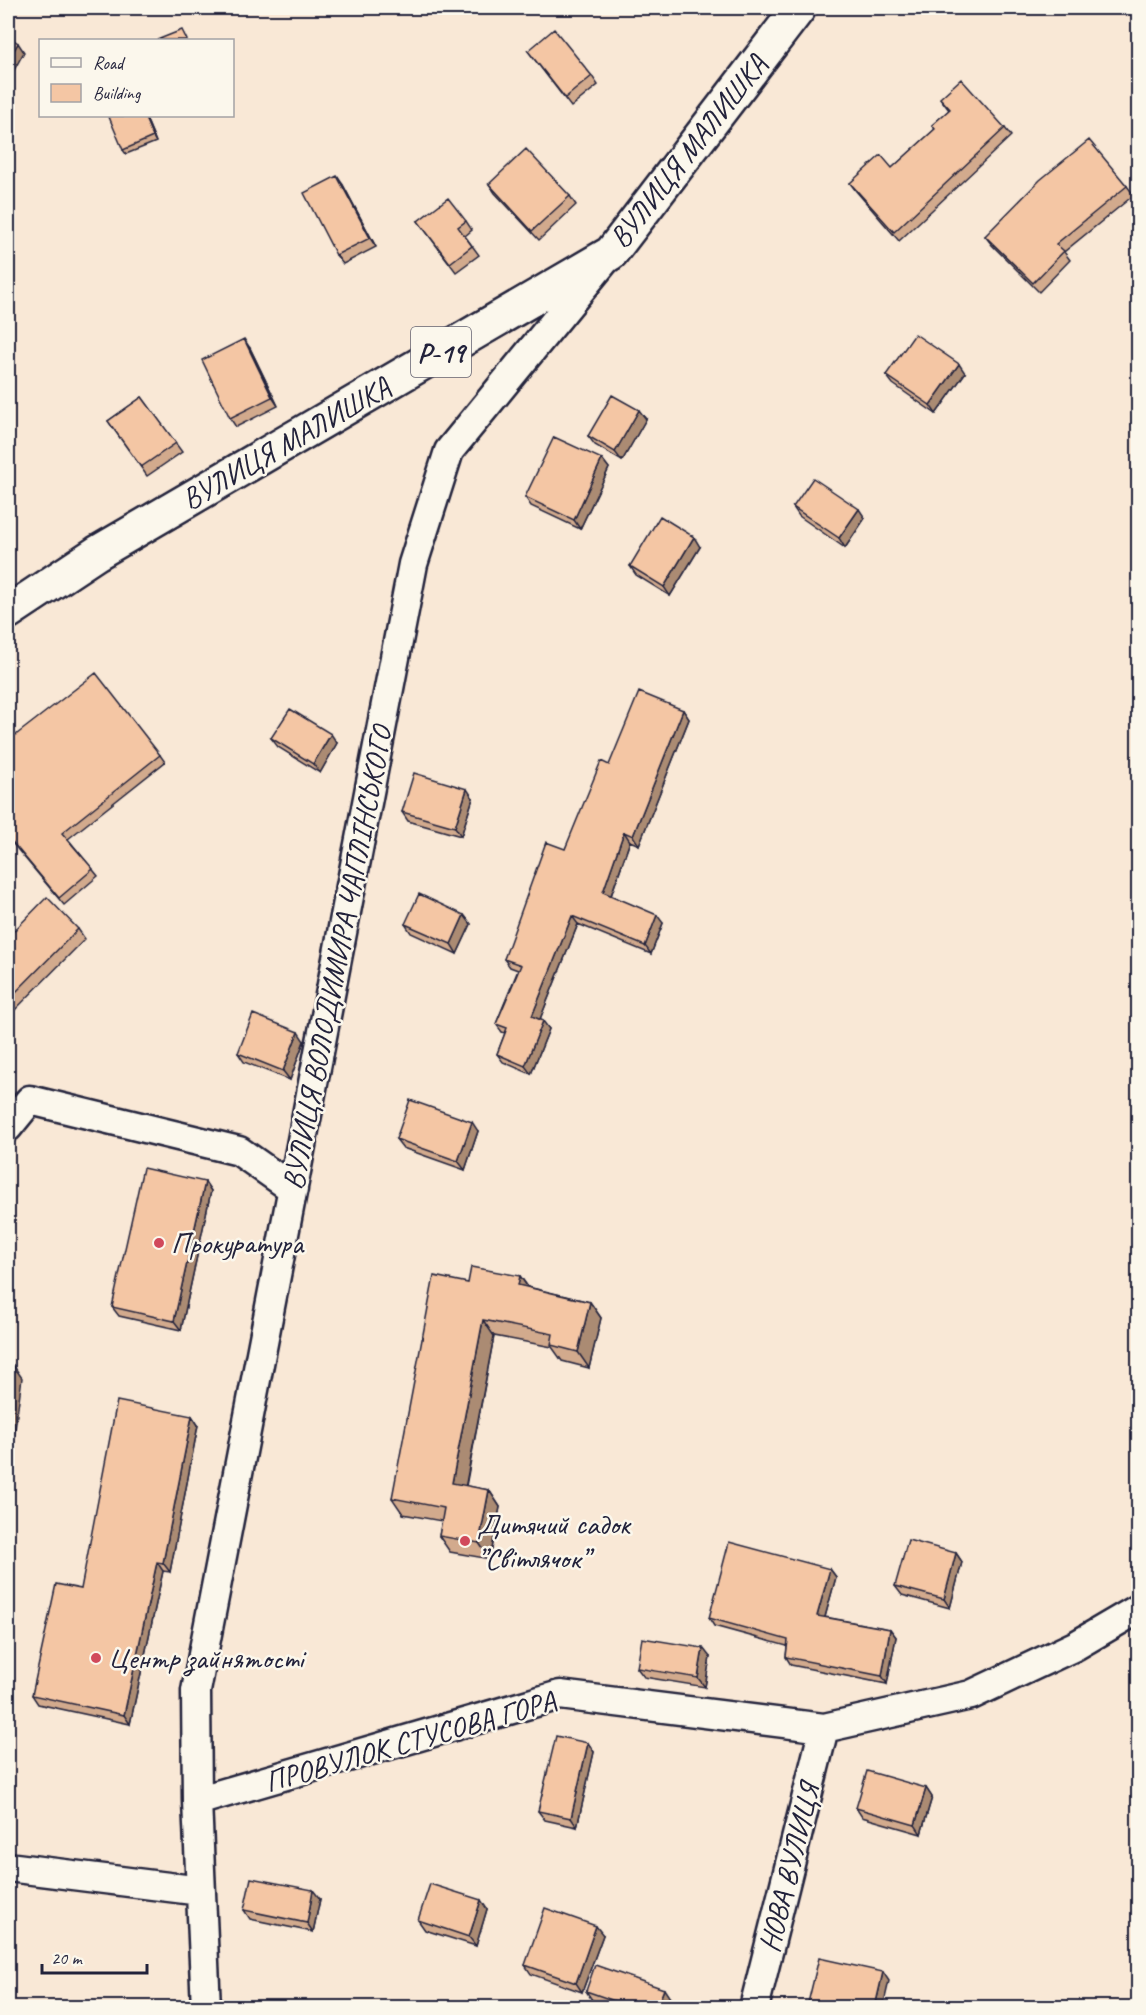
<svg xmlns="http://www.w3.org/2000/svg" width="1146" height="2015" viewBox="0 0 1146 2015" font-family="Caveat,sans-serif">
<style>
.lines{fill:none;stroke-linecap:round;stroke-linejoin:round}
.street-casing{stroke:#22223b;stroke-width:33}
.primary-casing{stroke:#22223b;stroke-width:38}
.street{stroke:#fbf7ec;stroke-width:28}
.primary{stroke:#fbf7ec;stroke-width:33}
.wall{fill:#d2aa8d;stroke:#22223b;stroke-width:1.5}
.shaded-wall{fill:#ab8b73;stroke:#22223b;stroke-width:1.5}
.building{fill:#f4c6a4;stroke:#22223b;stroke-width:1.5}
.poi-dot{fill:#d1495b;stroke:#fbf7ec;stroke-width:2}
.labels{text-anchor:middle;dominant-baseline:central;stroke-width:5;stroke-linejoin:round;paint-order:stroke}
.shield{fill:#fbf7ec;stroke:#636270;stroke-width:1.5}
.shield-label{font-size:28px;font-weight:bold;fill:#22223b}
.street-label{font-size:30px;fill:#22223b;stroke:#fbf7ec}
.poi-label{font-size:30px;fill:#22223b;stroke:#fbf7ec;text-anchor:start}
</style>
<rect width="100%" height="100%" fill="#f9e8d6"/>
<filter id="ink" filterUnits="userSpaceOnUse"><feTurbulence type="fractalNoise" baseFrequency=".0167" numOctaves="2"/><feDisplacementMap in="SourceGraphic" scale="12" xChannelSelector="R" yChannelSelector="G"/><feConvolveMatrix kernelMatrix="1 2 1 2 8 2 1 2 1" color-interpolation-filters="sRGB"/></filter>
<g filter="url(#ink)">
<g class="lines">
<defs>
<path id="street" d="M 8,1127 L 30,1100 L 239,1151 L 293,1189
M 197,1801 L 560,1695 L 824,1728 L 971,1695 L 1075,1646 L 1138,1609
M 8,1867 L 201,1891
M 206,2008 L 197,1801 L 196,1691 L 413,564 L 449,451 L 606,259
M 754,2008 L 824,1728"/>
<path id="primary" d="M 8,612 L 97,553 L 611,253 L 799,8"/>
</defs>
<use href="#street" class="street-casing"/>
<use href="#primary" class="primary-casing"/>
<use href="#street" class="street"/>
<use href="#primary" class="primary"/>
</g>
<path class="wall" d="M 528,51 L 592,76 L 598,85 L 571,107 Z
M 940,98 L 1005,128 L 1011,136 L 899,241 L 856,191 L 850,183 L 892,168 L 935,129 L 932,125 L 949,110 Z
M 145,116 L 156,142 L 126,154 L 123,150 Z
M 489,184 L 570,196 L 576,205 L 539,240 L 495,193 Z
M 343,185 L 376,247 L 343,264 L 336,255 Z
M 1127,186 L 1134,195 L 1064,252 L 1070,260 L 1039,292 L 992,245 L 985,236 Z
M 418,221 L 466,221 L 472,230 L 465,236 L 479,255 L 456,272 Z
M 250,348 L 278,406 L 236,427 L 230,418 Z
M 965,373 L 936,414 L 893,384 L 886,375 Z
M 142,397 L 182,452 L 147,476 L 108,421 Z
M 646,419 L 622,461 L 595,445 L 588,436 Z
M 602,459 L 609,468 L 580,529 L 531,506 L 525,497 Z
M 793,507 L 865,518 L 845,548 L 799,516 Z
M 700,547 L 670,596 L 636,575 L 630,566 Z
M 683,710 L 689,719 L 639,845 L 630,841 L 611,896 L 663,923 L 651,954 L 578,924 L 540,1019 L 549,1029 L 531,1074 L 503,1062 L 497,1054 L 505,1033 L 502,1032 L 496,1024 L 518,970 L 510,967 L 504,959 L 565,849 L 609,765 Z
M 271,738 L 337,743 L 320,773 L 278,747 Z
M 8,741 L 160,755 L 165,762 L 68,839 L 98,876 L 64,905 L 8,838 Z
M 473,798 L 461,836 L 408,821 L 402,812 Z
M 464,915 L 471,924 L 457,954 L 411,933 L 405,924 Z
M 78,929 L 85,939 L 8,1017 L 8,937 Z
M 304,1041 L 290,1080 L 244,1062 L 238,1053 Z
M 478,1131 L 465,1170 L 403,1148 L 396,1139 Z
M 205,1182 L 211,1191 L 181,1330 L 119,1316 L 112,1307 Z
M 520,1276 L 528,1287 L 590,1302 L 601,1318 L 589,1368 L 562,1361 L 552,1347 L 494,1336 L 466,1486 L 489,1490 L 500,1507 L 490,1559 L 450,1552 L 439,1536 L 442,1521 L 403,1514 L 392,1498 L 468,1283 Z
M 192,1416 L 198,1425 L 170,1572 L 163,1571 L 130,1724 L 38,1704 L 32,1695 L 81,1589 Z
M 956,1553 L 962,1562 L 950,1608 L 902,1595 L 895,1586 Z
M 830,1569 L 836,1577 L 825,1617 L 890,1629 L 896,1637 L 887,1684 L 791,1665 L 786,1657 L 787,1646 L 714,1626 L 709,1618 Z
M 710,1657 L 705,1687 L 644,1677 L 637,1668 Z
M 588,1743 L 594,1752 L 577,1827 L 545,1820 L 538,1811 Z
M 926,1788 L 932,1797 L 921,1834 L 862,1817 L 856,1808 Z
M 320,1899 L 313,1932 L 250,1919 L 244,1910 Z
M 487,1909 L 476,1946 L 425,1930 L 418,1920 Z
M 603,1935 L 582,1992 L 531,1974 L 525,1965 Z
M 586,1991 L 670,1998 L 667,2007 L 613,2007 L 592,2000 Z"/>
<path class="shaded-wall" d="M 8,8 L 13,8 L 8,15 Z
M 18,43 L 24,52 L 8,81 L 8,61 Z
M 144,116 L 145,116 L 156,142 L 153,137 Z
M 337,176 L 343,185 L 376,247 L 370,238 Z
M 244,339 L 250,348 L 278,406 L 272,397 Z
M 959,364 L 965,373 L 936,414 L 930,405 Z
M 639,410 L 646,419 L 622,461 L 615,452 Z
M 602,459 L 609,468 L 580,529 L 574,520 Z
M 859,509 L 865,518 L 845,548 L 839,538 Z
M 694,537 L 700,547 L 670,596 L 664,587 Z
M 683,710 L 689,719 L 639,845 L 633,836 Z
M 331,734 L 337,743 L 320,773 L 313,764 Z
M 467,789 L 473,798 L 461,836 L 455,827 Z
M 624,832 L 630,841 L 609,901 L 603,892 Z
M 464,915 L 471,924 L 457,954 L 451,944 Z
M 657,915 L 663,923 L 651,954 L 645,946 Z
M 572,916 L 578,924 L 538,1024 L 532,1016 Z
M 543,1021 L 549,1029 L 531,1074 L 525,1066 Z
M 298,1032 L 304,1041 L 290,1080 L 283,1071 Z
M 472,1122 L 478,1131 L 465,1170 L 458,1161 Z
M 205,1182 L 211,1191 L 181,1330 L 174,1321 Z
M 520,1276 L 531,1292 L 518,1285 Z
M 590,1302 L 601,1318 L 589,1368 L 578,1352 Z
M 483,1320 L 494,1336 L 463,1499 L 452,1483 Z
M 13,1365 L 22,1378 L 12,1451 L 8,1445 L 8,1401 Z
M 192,1416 L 198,1425 L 170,1572 L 163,1563 Z
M 489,1490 L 500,1507 L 490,1559 L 479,1543 Z
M 956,1553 L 962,1562 L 950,1608 L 944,1599 Z
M 157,1562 L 163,1571 L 130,1724 L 124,1715 Z
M 830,1569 L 836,1577 L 823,1624 L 817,1616 Z
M 890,1629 L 896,1637 L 887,1684 L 882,1676 Z
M 703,1648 L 710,1657 L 705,1687 L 698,1678 Z
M 588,1743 L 594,1752 L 577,1827 L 571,1818 Z
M 926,1788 L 932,1797 L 921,1834 L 915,1825 Z
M 313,1890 L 320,1899 L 313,1932 L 307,1923 Z
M 481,1900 L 487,1909 L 476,1946 L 469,1937 Z
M 596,1926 L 603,1935 L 582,1992 L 576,1983 Z
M 883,1972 L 889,1981 L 883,2007 L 875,2007 Z
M 664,1989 L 670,1998 L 667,2007 L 657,2007 Z"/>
<path class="building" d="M 554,29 L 592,76 L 565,98 L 528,51 Z
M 182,30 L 187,40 L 157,40 Z
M 8,36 L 18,43 L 8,61 Z
M 961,79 L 1005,128 L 894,232 L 850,183 L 881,155 L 892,168 L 935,129 L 932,125 L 950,109 L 940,98 Z
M 112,116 L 144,116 L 153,137 L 123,150 L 109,117 Z
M 1089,140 L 1127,186 L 1056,244 L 1064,251 L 1033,283 L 985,236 L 1040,180 Z
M 526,149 L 570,196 L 532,231 L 489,184 Z
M 337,176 L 370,238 L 336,255 L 304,193 Z
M 448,198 L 466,221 L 458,227 L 472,246 L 450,263 L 418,221 Z
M 915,334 L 959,364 L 930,405 L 886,375 Z
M 244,339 L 272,397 L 230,418 L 202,360 Z
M 612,395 L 639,410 L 615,452 L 588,436 Z
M 142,397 L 176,443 L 141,467 L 108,421 Z
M 554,437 L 602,459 L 574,520 L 525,497 Z
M 813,478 L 859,509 L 839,538 L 793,507 Z
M 660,516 L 694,537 L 664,587 L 630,566 Z
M 96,673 L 160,755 L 62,833 L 93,869 L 59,898 L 8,837 L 8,741 Z
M 639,692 L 683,710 L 633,836 L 624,832 L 603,892 L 657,915 L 645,946 L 572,916 L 532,1016 L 543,1021 L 525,1066 L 497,1054 L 507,1028 L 496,1024 L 521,965 L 504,959 L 546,842 L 565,849 L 601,761 L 609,765 Z
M 290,709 L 331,734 L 313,764 L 271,738 Z
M 414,773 L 467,789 L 455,827 L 402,812 Z
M 419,894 L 464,915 L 451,944 L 405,924 Z
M 47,897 L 78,929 L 8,1000 L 8,937 Z
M 253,1014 L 298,1032 L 283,1071 L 238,1053 Z
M 410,1100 L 472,1122 L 458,1161 L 396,1139 Z
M 143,1168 L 205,1182 L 174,1321 L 112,1307 Z
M 471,1267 L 520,1276 L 518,1285 L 590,1302 L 578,1352 L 551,1345 L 553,1334 L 483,1320 L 452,1483 L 489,1490 L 479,1543 L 439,1536 L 444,1508 L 392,1498 L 434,1276 L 468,1283 Z
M 8,1364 L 13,1365 L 8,1401 Z
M 117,1401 L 192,1416 L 163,1563 L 157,1562 L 124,1715 L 32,1695 L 56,1584 L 81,1589 Z
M 908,1540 L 956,1553 L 944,1599 L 895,1586 Z
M 729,1542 L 830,1569 L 817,1616 L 890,1629 L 882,1676 L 786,1657 L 788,1640 L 709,1618 Z
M 642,1638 L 703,1648 L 698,1678 L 637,1668 Z
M 556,1736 L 588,1743 L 571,1818 L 538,1811 Z
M 867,1771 L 926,1788 L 915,1825 L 856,1808 Z
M 251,1878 L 313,1890 L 307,1923 L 244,1910 Z
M 430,1884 L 481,1900 L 469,1937 L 418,1920 Z
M 545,1908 L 596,1926 L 576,1983 L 525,1965 Z
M 819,1958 L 883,1972 L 875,2007 L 807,2007 Z
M 595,1965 L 664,1989 L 657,2007 L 632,2007 L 586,1991 Z"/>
</g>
<g class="poi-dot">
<circle cx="159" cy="1243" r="6"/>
<circle cx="465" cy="1541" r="6"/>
<circle cx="96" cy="1658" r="6"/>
</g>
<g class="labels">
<rect class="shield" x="411" y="327" width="60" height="50" rx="4.5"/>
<g class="shield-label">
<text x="441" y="352">Р-19</text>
</g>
<g class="street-label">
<text transform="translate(688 151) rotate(-52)">ВУЛИЦЯ МАЛИШКА</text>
<text transform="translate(286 443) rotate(-30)">ВУЛИЦЯ МАЛИШКА</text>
<text transform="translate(337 958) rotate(-79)">ВУЛИЦЯ ВОЛОДИМИРА ЧАПЛІНСЬКОГО</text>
<text transform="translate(410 1741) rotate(-16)">ПРОВУЛОК СТУСОВА ГОРА</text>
<text transform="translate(789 1868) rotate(-76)">НОВА ВУЛИЦЯ</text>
</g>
<g class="poi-label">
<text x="171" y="1243">Прокуратура</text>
<text x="477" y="1524">Дитячий садок<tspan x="477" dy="34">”Світлячок”</tspan></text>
<text x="108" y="1658">Центр зайнятості</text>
</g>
</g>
<rect width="1146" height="2015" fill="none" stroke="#fbf7ec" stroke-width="30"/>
<rect x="15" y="15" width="1116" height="1985" fill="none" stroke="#22223b" stroke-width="2" filter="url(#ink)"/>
<rect x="39" y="39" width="195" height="78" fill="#fbf7ec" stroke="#a4a2a5" stroke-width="1.5"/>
<rect x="51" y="58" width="30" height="9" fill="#fbf7ec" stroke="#a4a2a5" stroke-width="1.5"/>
<text x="93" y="69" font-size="18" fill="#22223b">Road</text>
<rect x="51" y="84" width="30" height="18" fill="#f4c6a4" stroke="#a4a2a5" stroke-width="1.5"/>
<text x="93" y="99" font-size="18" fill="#22223b">Building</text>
<path d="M42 1964v9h105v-9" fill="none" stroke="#22223b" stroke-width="3"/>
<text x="51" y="1964" font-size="18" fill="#22223b" stroke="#fbf7ec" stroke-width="4.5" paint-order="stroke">20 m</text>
</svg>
